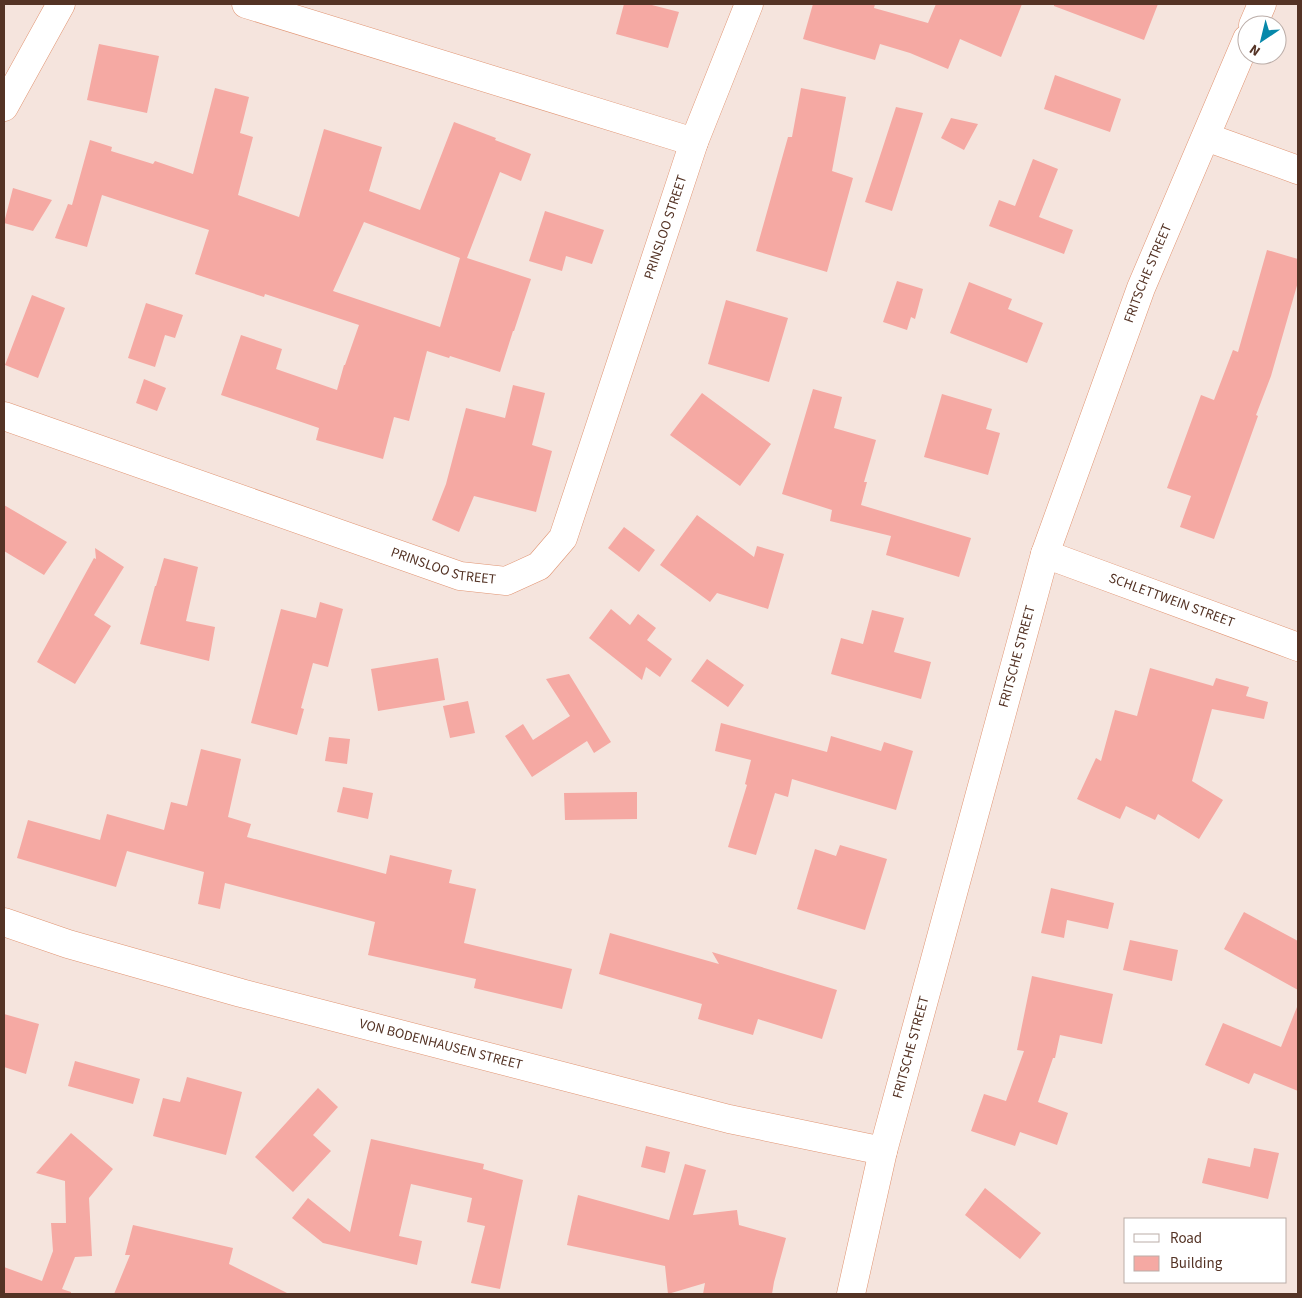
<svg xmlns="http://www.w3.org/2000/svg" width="1302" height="1298" viewBox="0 0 1302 1298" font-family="'Source Sans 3',sans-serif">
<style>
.building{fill:#f5a9a3;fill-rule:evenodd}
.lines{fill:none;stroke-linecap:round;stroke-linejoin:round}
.minor-casing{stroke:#e19472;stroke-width:29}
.tertiary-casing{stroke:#e19472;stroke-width:29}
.minor{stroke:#fff;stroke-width:28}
.tertiary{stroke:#fff;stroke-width:28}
.labels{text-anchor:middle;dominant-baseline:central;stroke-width:4.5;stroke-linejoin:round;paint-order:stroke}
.street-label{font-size:14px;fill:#543325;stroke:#fff}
</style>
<rect width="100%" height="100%" fill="#f5e4dd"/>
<path class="building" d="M 624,4 L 648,4 L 679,12 L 668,48 L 616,34 Z
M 813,4 L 875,4 L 874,8 L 928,23 L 936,4 L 1022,4 L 1001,57 L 960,39 L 948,69 L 910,53 L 880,44 L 875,60 L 803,39 Z
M 1054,4 L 1158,4 L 1144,40 L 1054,6 Z
M 99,44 L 159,56 L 147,113 L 87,100 Z
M 1055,75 L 1121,99 L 1110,132 L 1044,109 Z
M 215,88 L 249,97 L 240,133 L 253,137 L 238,195 L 299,217 L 324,129 L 382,147 L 369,191 L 420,210 L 454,122 L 496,138 L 495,140 L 531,154 L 521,181 L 500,172 L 467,258 L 531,279 L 514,331 L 513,331 L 500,372 L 450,356 L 449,358 L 427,351 L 409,421 L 394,417 L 383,459 L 316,440 L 319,428 L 221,395 L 241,335 L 282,349 L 276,369 L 337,390 L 344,365 L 345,365 L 359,325 L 265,294 L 264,297 L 195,274 L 209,230 L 102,195 L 87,247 L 55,238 L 68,204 L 72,205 L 90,140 L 112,147 L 111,151 L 153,164 L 155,161 L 193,174 ZM 364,222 L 460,258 L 440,327 L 333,291 Z
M 801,88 L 846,97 L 832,171 L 853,178 L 827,272 L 756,251 L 788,137 L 792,137 Z
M 896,107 L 923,113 L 892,211 L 865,202 Z
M 951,118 L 978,124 L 964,150 L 941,138 Z
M 1033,159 L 1058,169 L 1039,217 L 1073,230 L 1064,254 L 989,226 L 999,200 L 1015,206 Z
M 13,188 L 52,200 L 33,231 L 4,223 Z
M 545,211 L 604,230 L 592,264 L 566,256 L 562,271 L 529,261 Z
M 1267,250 L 1298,259 L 1298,282 L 1271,376 L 1256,415 L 1258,416 L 1214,539 L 1180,527 L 1191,496 L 1167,488 L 1201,395 L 1214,400 L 1233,350 L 1238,352 Z
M 897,281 L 923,289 L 915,319 L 911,317 L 907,330 L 883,322 Z
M 969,282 L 1012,299 L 1008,309 L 1043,323 L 1027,363 L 950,333 Z
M 32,295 L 65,308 L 38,378 L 5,365 Z
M 726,300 L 788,318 L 769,382 L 708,364 Z
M 146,303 L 183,315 L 175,338 L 165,335 L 155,367 L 128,358 Z
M 144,379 L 166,388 L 157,411 L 136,403 Z
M 513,385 L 545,393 L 532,445 L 552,451 L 536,512 L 474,496 L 459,532 L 432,520 L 446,484 L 466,408 L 505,418 Z
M 813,389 L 842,397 L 834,428 L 876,440 L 864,482 L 867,482 L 861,505 L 971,538 L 959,577 L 886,555 L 891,536 L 830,521 L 832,510 L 782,494 Z
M 702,393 L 771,444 L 740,486 L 670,435 Z
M 942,394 L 992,409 L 986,429 L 1000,433 L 988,475 L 924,457 Z
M 4,505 L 67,542 L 44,575 L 4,551 Z
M 697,515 L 754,557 L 757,546 L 784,554 L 768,609 L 717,593 L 710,602 L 660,565 Z
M 624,527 L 655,550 L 639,572 L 608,548 Z
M 95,548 L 124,567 L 94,615 L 111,626 L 75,684 L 37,662 L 94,558 L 96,559 Z
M 164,558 L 198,567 L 186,621 L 215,627 L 209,661 L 140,644 L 155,586 L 156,586 Z
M 320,602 L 343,609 L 328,667 L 313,663 L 301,708 L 304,709 L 297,735 L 251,723 L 281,609 L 316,618 Z
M 611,609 L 630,625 L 638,614 L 656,628 L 647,640 L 672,659 L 660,677 L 646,667 L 642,680 L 589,638 Z
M 872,610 L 904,618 L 894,652 L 931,662 L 921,699 L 831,674 L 841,638 L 863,644 Z
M 438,658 L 445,700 L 378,711 L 371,669 Z
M 707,659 L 744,685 L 728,707 L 691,681 Z
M 1150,668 L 1213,686 L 1216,678 L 1249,687 L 1246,696 L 1268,702 L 1264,719 L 1212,709 L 1192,781 L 1223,800 L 1199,839 L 1158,814 L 1155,820 L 1126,806 L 1120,819 L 1077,799 L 1096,758 L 1101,761 L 1115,710 L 1137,716 Z
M 569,674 L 611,742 L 594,753 L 587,741 L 532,777 L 505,736 L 523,724 L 533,740 L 570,716 L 546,679 Z
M 468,701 L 475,733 L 450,738 L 443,706 Z
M 721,723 L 827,752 L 831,736 L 881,751 L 884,742 L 913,751 L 896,810 L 792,779 L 788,797 L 775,793 L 756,855 L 728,847 L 747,785 L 745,784 L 751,760 L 715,751 Z
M 329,737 L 350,739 L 347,764 L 325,761 Z
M 201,749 L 241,759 L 228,817 L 251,824 L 247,837 L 386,874 L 390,855 L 452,870 L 449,883 L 476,889 L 464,943 L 572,969 L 562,1009 L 474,988 L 476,979 L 368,955 L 375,922 L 225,883 L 220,909 L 198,904 L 204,872 L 127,851 L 116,887 L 17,858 L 28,820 L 100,840 L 107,814 L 164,830 L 171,802 L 187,806 Z
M 343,787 L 373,793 L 368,819 L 337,812 Z
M 637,792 L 637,819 L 565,820 L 564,793 Z
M 840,845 L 887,859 L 865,930 L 797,909 L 815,849 L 836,856 Z
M 1051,888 L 1114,903 L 1108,929 L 1067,920 L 1064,938 L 1041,933 Z
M 1244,912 L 1298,941 L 1298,990 L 1224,949 Z
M 610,933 L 719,964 L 712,952 L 837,990 L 822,1039 L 758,1019 L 753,1035 L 698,1019 L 702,1004 L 599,974 Z
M 1130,940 L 1178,950 L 1172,981 L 1123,970 Z
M 1032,976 L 1113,994 L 1102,1044 L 1060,1035 L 1055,1058 L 1053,1058 L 1038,1102 L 1068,1113 L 1057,1145 L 1020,1132 L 1015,1146 L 971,1131 L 984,1094 L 1006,1101 L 1024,1051 L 1017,1050 Z
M 1297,1007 L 1298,1008 L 1298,1091 L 1254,1073 L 1249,1084 L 1205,1065 L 1223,1023 L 1281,1047 Z
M 4,1014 L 39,1024 L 26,1074 L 4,1067 Z
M 75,1061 L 140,1079 L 133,1104 L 68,1086 Z
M 187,1077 L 242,1092 L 226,1155 L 153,1136 L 163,1098 L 180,1102 Z
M 318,1088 L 338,1107 L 313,1135 L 331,1151 L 293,1192 L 255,1157 Z
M 71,1133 L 113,1169 L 89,1198 L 92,1256 L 75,1257 L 62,1289 L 71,1292 L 71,1294 L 4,1294 L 4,1267 L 42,1281 L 53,1251 L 51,1223 L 66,1223 L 65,1181 L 36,1173 Z
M 371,1139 L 484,1164 L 483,1169 L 523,1180 L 500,1289 L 471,1283 L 485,1226 L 467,1222 L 472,1198 L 411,1184 L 399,1236 L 422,1241 L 417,1265 L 323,1243 L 292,1218 L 308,1198 L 350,1232 Z
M 646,1146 L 670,1152 L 665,1173 L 641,1167 Z
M 1254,1148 L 1279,1153 L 1268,1199 L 1202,1183 L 1208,1158 L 1250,1167 Z
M 685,1164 L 706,1170 L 693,1215 L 737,1210 L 739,1225 L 786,1238 L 774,1282 L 772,1294 L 703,1294 L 705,1283 L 668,1294 L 665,1266 L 567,1245 L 578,1195 L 669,1220 Z
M 985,1188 L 1041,1233 L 1020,1259 L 965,1215 Z
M 133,1225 L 233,1248 L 229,1264 L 289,1294 L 114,1294 L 130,1255 L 125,1255 Z"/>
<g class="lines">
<defs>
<g id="minor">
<path d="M 246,4 L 694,142"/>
<path d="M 4,107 L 61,4"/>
<path d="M 1206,137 L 1298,170"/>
<path id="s1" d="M 4,416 L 460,576 L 506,581 L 539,566 L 563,538 L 694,142 L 749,4"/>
<path id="s2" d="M 1045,554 L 1298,647"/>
<path id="s3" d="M 4,922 L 68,944 L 241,993 L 729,1119 L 883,1151"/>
</g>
<g id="tertiary">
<path d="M 1253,25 L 1262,4"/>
<path id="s4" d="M 851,1294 L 883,1151 L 1045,554 L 1141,288 L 1247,39"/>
</g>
</defs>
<use href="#minor" class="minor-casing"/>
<use href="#tertiary" class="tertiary-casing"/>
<use href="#minor" class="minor"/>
<use href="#tertiary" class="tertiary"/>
</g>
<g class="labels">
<g class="street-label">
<text stroke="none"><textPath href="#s1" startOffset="930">PRINSLOO STREET</textPath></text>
<text stroke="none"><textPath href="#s4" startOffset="1064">FRITSCHE STREET</textPath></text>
<text stroke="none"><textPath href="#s1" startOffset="465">PRINSLOO STREET</textPath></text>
<text stroke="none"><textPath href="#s2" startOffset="135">SCHLETTWEIN STREET</textPath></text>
<text stroke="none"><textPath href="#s4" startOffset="659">FRITSCHE STREET</textPath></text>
<text stroke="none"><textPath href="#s3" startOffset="454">VON BODENHAUSEN STREET</textPath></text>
<text stroke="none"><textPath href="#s4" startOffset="254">FRITSCHE STREET</textPath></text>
</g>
</g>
<rect width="1302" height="1298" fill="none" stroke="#543325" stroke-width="10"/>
<rect x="1124" y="1218" width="162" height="65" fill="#ffffff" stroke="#bbada8"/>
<rect x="1134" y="1234" width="25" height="8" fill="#ffffff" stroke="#bbada8"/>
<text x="1170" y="1243" font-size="15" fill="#543325">Road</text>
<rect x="1134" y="1256" width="25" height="15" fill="#f5a9a3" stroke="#bbada8"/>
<text x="1170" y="1268" font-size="15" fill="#543325">Building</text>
<g transform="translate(1262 40) rotate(215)"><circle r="24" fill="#ffffff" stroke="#bbada8"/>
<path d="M0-4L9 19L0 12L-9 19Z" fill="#0788aa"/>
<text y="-8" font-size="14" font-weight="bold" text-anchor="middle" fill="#543325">N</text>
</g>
</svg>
